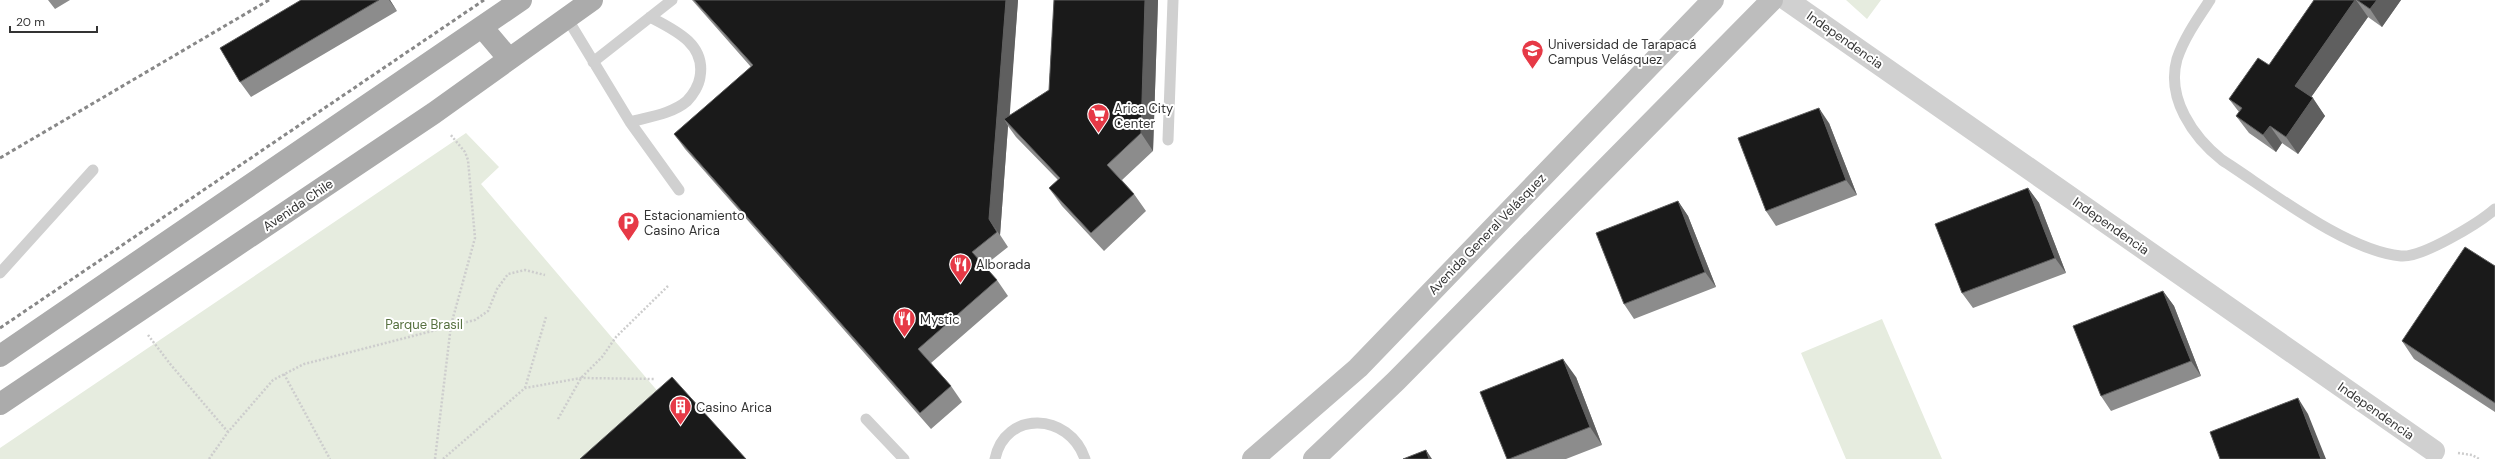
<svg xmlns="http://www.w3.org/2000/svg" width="2495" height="459" viewBox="0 0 2495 459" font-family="'DM Sans',sans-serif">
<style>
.park{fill:#e6ecdf}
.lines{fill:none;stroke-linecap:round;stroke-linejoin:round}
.path{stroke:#cdcdcd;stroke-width:2.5;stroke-dasharray:2 2;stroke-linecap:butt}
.lane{stroke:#d0d0d0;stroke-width:11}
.street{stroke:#d0d0d0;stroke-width:22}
.secondary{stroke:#bdbdbd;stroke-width:22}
.primary{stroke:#ababab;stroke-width:22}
.rail{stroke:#888;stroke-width:3;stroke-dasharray:4 3;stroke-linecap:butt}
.wall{fill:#8c8c8c}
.shaded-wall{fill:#5f5f5f}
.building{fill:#1a1a1a;stroke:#5f5f5f}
.labels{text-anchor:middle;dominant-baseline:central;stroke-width:4;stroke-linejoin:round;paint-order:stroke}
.street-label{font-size:13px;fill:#333;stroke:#fff}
.poi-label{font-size:13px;fill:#333;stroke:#fff;text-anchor:start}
.park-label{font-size:13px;fill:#56703f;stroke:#fff}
</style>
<rect width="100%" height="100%" fill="#fff"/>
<path class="park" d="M 1846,0 L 1881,0 L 1867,19 Z
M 466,133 L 499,167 L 481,184 L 660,394 L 582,459 L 0,459 L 0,448 Z
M 1882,319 L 1942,459 L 1846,459 L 1801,353 Z"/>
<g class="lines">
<path class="path" d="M 148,335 L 171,365 L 228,432
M 284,374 L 330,459
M 525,388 L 546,317
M 558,419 L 581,378 L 602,357 L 616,337 L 668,286
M 2458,453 L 2472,455 L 2479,459
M 209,459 L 228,432 L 273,380 L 304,364 L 475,320 L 488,311 L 497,289 L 508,274 L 525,270 L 545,275
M 435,459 L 451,325 L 475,238 L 468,160 L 465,152 L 450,134
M 443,459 L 525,388 L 581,378 L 655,379"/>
<path class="lane" d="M 2210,0 C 2198,18 2184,38 2177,59 C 2166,98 2193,137 2222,160 C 2269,190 2346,251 2401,256 C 2422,258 2479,223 2495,209
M 567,18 L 630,122 L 679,190
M 593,62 L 672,0
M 630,122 C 648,117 672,114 687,101 C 693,95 699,85 700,77 C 706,44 675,30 650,17
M 1168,140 L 1173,0
M 0,273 L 93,170
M 866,419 L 904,459
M 995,459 C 1005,410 1069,412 1085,459"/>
<path class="street" d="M 1787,0 L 2434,451"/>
<path class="secondary" d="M 1253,459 L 1358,368 L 1713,0
M 1314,459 L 1396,381 L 1772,0"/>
<path class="primary" d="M 482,27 L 509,59
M 0,356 L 521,0
M 0,404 L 434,113 L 592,0"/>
<path class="rail" d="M 0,158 L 269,0
M 0,328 L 484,0"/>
</g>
<path class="wall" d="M 48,0 L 70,0 L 55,9 Z
M 301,0 L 390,0 L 397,11 L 251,97 L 240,82 Z
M 692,0 L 1018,0 L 1009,116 L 1049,90 L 1054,0 L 1158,0 L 1153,151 L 1122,180 L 1134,194 L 1146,211 L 1104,251 L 1062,206 L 1049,188 L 1058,180 L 1016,137 L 1008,126 L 1000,235 L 1008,247 L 984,266 L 997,280 L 1008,296 L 931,363 L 951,386 L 962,402 L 931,429 L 685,149 L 674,134 L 751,67 Z
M 2314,0 L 2401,0 L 2382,27 L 2368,17 L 2311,97 L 2325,116 L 2298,154 L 2282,143 L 2276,152 L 2249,133 L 2236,116 L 2239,112 L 2229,99 L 2269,65 Z
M 1829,123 L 1857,195 L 1776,226 L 1766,211 Z
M 2028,188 L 2039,203 L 2066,273 L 1973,308 L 1962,293 Z
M 1678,201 L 1688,216 L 1716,287 L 1634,319 L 1624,304 Z
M 2495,266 L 2495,412 L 2414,359 L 2402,341 Z
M 2163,291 L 2174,306 L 2201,376 L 2111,411 L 2101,396 Z
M 1576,377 L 1602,445 L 1566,459 L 1507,459 Z"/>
<path class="shaded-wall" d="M 389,0 L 390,0 L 397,11 Z
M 1006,0 L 1018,0 L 1009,125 L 1004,119 L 1008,126 L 1000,235 L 1008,247 L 989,219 Z
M 1145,0 L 1158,0 L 1153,151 L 1141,133 Z
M 2355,0 L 2356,0 L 2368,17 L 2307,103 L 2295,86 Z
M 2377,0 L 2401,0 L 2382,27 L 2370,9 Z
M 2313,98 L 2325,116 L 2298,154 L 2286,137 Z
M 1819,108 L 1829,123 L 1857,195 L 1846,180 Z
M 2270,126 L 2282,143 L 2276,152 L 2263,135 Z
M 2028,188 L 2039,203 L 2066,273 L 2055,258 Z
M 1678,201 L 1688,216 L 1716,287 L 1705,272 Z
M 2163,291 L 2174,306 L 2201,376 L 2191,361 Z
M 1563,359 L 1576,377 L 1602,445 L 1590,427 Z
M 2298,398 L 2308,414 L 2326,459 L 2321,459 Z
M 1426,450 L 1432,459 L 1429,459 Z"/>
<path class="building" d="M 301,0 L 379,0 L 240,82 L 220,48 Z
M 694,0 L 1006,0 L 989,219 L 997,232 L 972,252 L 997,280 L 918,349 L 951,386 L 920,413 L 674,134 L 753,65 Z
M 1054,0 L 1145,0 L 1141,133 L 1107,165 L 1134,194 L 1091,233 L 1049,188 L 1060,178 L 1004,119 L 1049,90 Z
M 2314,0 L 2355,0 L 2295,86 L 2313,98 L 2286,137 L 2270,126 L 2263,135 L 2236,116 L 2242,108 L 2229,99 L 2258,58 L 2269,65 Z
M 2357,0 L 2377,0 L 2370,9 Z
M 1819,108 L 1846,180 L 1766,211 L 1738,138 Z
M 2028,188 L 2055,258 L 1962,293 L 1935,224 Z
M 1678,201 L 1705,272 L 1624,304 L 1596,233 Z
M 2465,247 L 2495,266 L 2495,403 L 2402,341 Z
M 2163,291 L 2191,361 L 2101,396 L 2073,326 Z
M 1563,359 L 1590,427 L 1509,459 L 1507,459 L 1480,392 Z
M 672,377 L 746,459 L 580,459 Z
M 2298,398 L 2321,459 L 2220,459 L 2210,432 Z
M 1426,450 L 1429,459 L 1403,459 Z"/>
<defs>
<symbol id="university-pin" viewBox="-11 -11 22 30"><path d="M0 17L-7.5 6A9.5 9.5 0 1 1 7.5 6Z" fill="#e63946" stroke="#fff"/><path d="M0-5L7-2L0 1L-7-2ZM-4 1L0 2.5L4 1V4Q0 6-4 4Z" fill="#fff"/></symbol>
<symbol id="supermarket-pin" viewBox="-11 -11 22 30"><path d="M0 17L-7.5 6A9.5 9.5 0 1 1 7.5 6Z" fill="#e63946" stroke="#fff"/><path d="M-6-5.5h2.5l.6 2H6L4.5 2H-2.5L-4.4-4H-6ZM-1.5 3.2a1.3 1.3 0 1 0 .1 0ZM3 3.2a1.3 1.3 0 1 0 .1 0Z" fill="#fff"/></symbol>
<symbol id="parking-pin" viewBox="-11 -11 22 30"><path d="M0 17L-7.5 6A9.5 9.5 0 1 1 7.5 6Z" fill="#e63946" stroke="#fff"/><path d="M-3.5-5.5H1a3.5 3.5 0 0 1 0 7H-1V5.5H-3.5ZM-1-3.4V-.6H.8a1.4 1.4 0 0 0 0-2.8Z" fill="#fff"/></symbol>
<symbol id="restaurant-pin" viewBox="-11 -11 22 30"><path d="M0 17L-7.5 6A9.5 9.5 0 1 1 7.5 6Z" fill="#e63946" stroke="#fff"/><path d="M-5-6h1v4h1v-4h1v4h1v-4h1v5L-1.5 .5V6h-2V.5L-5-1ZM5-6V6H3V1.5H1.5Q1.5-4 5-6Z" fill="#fff"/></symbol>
<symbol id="building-pin" viewBox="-11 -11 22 30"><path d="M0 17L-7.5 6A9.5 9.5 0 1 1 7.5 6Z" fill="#e63946" stroke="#fff"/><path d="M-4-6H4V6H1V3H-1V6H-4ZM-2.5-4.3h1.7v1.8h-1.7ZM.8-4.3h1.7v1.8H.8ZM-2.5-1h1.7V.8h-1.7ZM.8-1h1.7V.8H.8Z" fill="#fff"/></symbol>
</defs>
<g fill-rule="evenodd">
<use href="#university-pin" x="1520" y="38" width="25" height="34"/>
<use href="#supermarket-pin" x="1086" y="102" width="25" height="34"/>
<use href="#parking-pin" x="616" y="210" width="25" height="34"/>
<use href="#restaurant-pin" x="948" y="252" width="25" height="34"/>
<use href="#restaurant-pin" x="892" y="306" width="25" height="34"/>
<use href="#building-pin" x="668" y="394" width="25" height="34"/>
</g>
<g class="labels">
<g class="street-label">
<text transform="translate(1845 40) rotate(35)">Independencia</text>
<text transform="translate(298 205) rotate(-34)">Avenida Chile</text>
<text transform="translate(2111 226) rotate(35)">Independencia</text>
<text transform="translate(1487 234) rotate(-46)">Avenida General Velásquez</text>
<text transform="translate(2376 411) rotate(35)">Independencia</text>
</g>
<g class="poi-label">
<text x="1548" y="44">Universidad de Tarapacá<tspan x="1548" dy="15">Campus Velásquez</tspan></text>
<text x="1114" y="108">Arica City<tspan x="1114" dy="15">Center</tspan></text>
<text x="644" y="215">Estacionamiento<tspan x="644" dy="15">Casino Arica</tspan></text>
<text x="976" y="264">Alborada</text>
<text x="920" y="319">Mystic</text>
<text x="696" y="407">Casino Arica</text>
</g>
<g class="park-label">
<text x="424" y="324">Parque Brasil</text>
</g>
</g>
<path d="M10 26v6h87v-6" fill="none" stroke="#333333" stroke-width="2"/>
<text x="16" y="26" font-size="12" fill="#333333" stroke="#ffffff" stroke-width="3" paint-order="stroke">20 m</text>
</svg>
